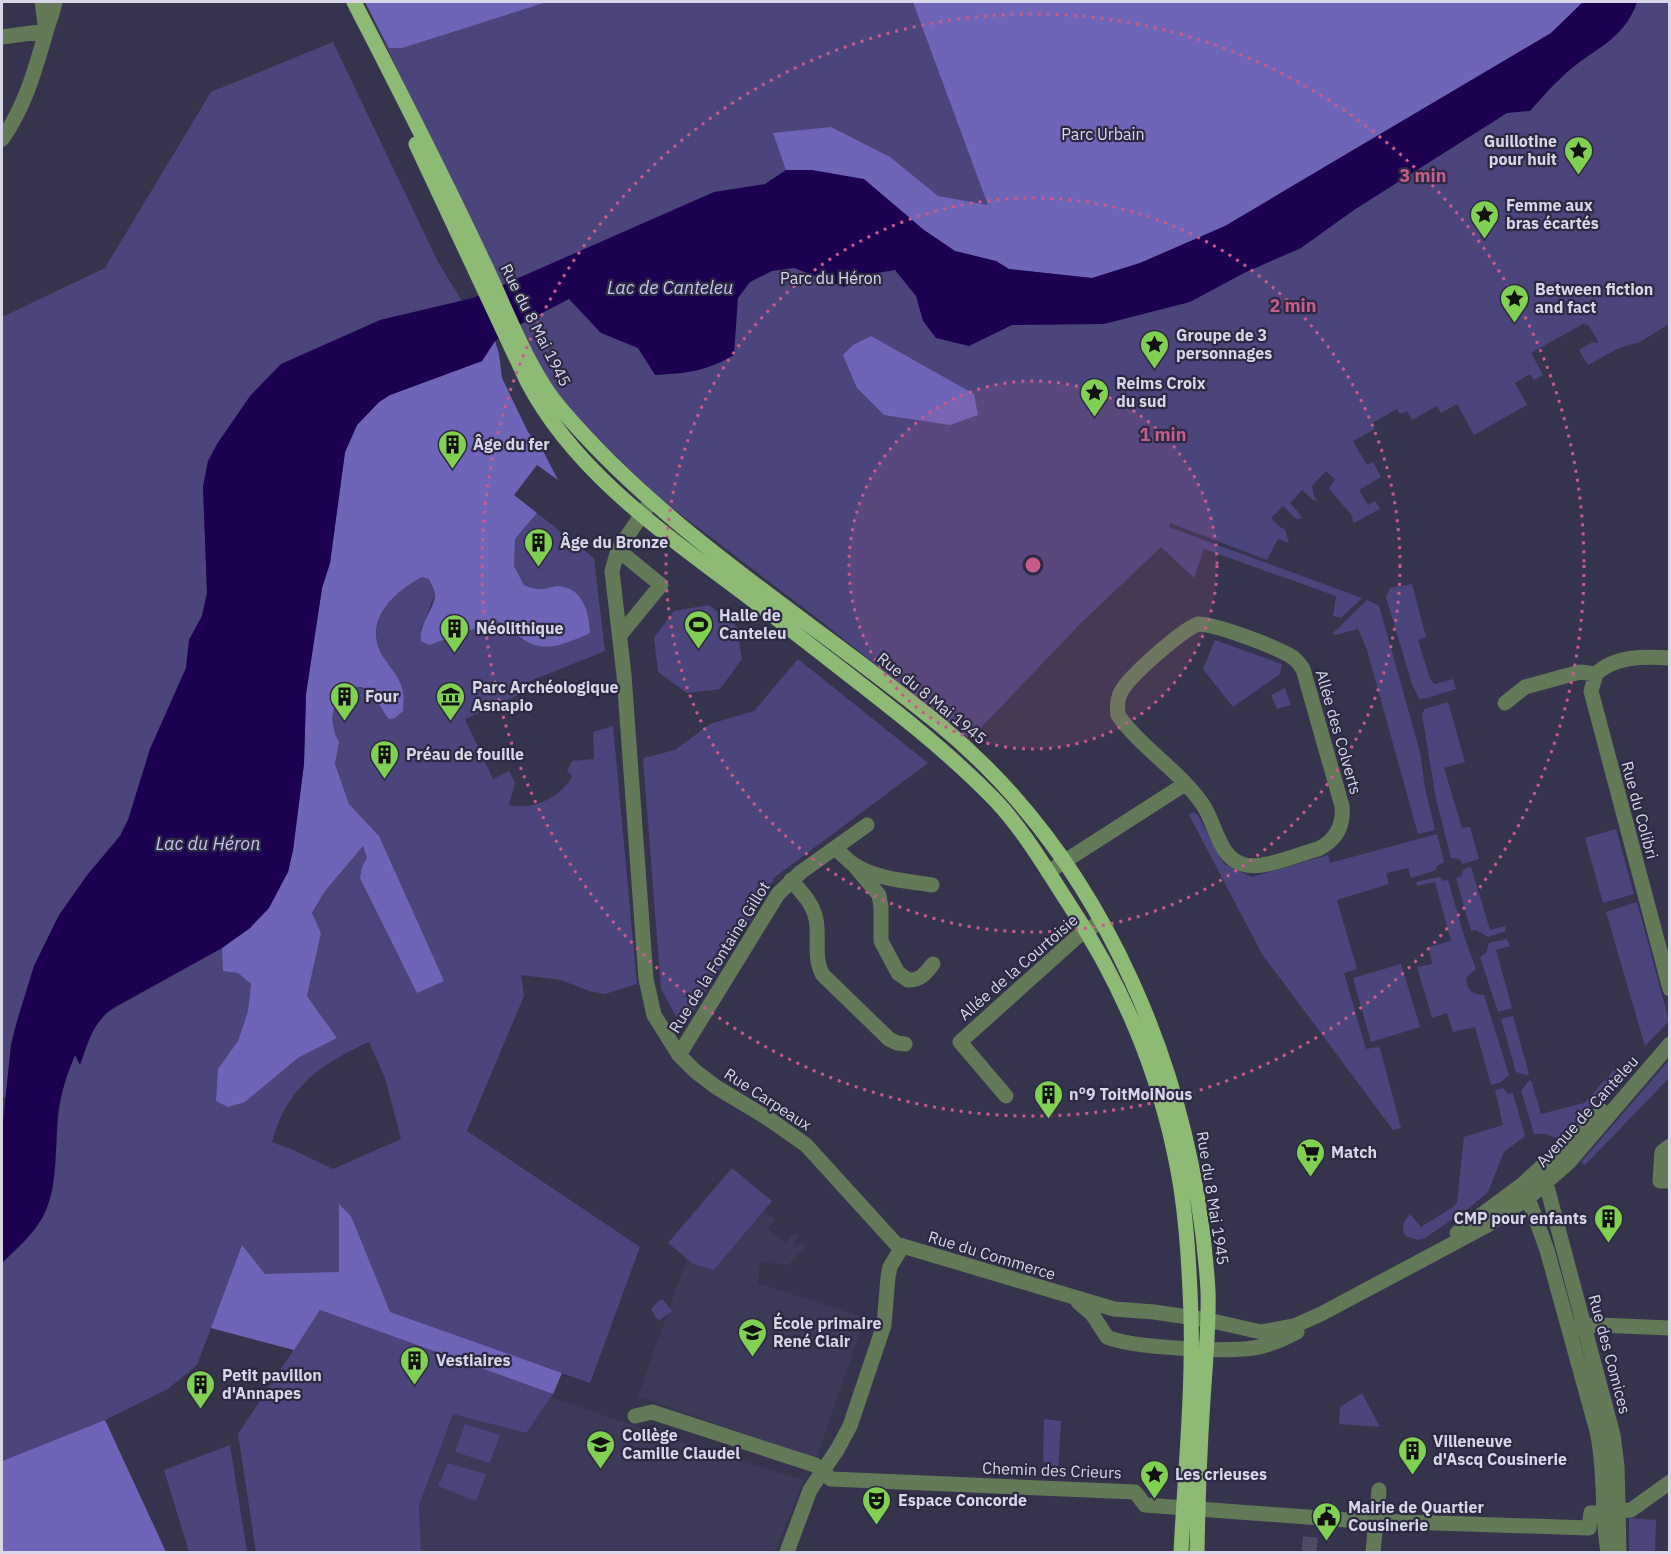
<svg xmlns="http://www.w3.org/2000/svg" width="1671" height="1554" viewBox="0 0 1671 1554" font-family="'IBM Plex Sans',sans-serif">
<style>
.built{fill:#3c3959}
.green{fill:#4b457b;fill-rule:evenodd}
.forest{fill:#6f65b8}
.water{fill:#1d0151}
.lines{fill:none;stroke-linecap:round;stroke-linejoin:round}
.minor-tunnel{stroke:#4e4c64;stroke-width:15;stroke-dasharray:15 8;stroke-linecap:butt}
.minor{stroke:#637a59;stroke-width:15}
.major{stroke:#8dbb76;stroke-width:15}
.ring{fill:none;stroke:#c95b8c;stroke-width:3;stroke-dasharray:3 6}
.labels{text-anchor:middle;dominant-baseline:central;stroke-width:4.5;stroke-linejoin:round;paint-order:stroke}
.park-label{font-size:16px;fill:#dad9f0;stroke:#2c2a43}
.poi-label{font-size:16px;font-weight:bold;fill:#d7d7e7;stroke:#2c2a43;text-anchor:start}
.street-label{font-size:16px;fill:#d7d7e7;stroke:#2c2a43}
.water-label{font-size:18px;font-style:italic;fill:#c5c3ef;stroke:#2c2a43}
.centre{fill:#c95b8c;stroke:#2c2a43;stroke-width:3}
.ring-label{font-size:18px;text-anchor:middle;font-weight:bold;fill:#c95b8c;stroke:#2c2a43;stroke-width:4.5;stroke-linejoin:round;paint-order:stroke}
</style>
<rect width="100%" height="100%" fill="#36344d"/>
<path class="built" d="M 764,1211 L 775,1220 L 768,1229 L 786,1243 L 795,1232 L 799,1236 L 793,1243 L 797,1246 L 801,1242 L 806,1246 L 788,1265 L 760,1262 L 758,1283 L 865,1318 L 816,1459 L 638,1396 L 687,1259 L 693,1264 L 714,1270 Z
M 468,1369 L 717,1454 L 804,1480 L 775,1552 L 421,1552 L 419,1505 Z"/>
<path class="green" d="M 365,2 L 1669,2 L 1669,324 L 1640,342 L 1619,348 L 1588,365 L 1579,350 L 1593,342 L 1599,343 L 1589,326 L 1583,324 L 1531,353 L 1543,375 L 1534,380 L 1530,374 L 1515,383 L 1527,405 L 1474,435 L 1457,404 L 1441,413 L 1437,406 L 1412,420 L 1407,411 L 1400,414 L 1397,409 L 1372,423 L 1375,429 L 1353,441 L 1367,465 L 1373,462 L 1381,477 L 1359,490 L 1368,505 L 1375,501 L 1380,509 L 1354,523 L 1351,514 L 1329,489 L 1335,479 L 1326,471 L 1312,486 L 1314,497 L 1319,502 L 1313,500 L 1302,490 L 1290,503 L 1303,518 L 1296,519 L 1283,506 L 1271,518 L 1280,527 L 1285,529 L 1289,543 L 1278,539 L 1267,560 L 1170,523 L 1169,527 L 1362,598 L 1341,618 L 1333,616 L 1336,596 L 1204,549 L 1194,578 L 1161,547 L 1082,622 L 975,734 L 968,738 L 817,618 L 658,497 L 575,416 L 563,403 L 540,367 Z
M 333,42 L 438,262 L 462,301 L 380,320 L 203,486 L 207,593 L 202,616 L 189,640 L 186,668 L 150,749 L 128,820 L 120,836 L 88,874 L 59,915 L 34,966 L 17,1021 L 11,1045 L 6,1097 L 2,1098 L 2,317 L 105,268 L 211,92 Z
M 537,513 L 594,558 L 605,651 L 518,686 L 521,694 L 465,719 L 493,779 L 509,771 L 515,783 L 509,805 C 532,811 562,797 572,776 L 567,771 L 572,761 L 594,759 L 593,732 L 613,726 L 637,984 L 605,994 L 589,991 L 561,980 L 521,975 L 524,996 L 467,1131 L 640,1247 L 590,1383 L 389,1312 L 351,1216 L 340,1205 L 339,1273 L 265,1275 L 242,1246 L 197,1365 L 168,1389 L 105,1420 L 2,1461 L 2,1263 C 17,1248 33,1234 44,1214 C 58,1189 55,1141 59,1113 C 61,1092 67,1073 75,1054 L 80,1064 L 95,1025 L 106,1013 L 222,948 L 223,971 L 238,973 L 251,984 L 248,1011 L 238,1041 L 218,1070 L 245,1102 L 298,1058 L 337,1038 L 307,996 L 321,933 L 312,914 L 325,891 L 363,845 L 367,858 L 362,867 L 379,836 L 349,804 L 335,764 L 339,742 L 335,734 L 332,719 L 335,703 L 344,690 L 359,687 L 371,693 L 376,701 L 403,690 C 396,677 385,664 380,650 C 366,616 396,591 422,577 L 429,579 L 435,594 L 425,620 L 420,630 L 499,622 L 522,640 L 555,586 L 541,590 L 524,585 L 514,566 L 515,539 ZM 369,1042 L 385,1078 L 401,1139 L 333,1169 L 291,1149 L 272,1142 C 287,1087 319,1065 369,1042 Z
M 1412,584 L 1426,637 L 1418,640 L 1430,679 L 1435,684 L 1453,679 L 1456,689 L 1427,698 L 1419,699 L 1412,684 L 1386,597 L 1390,588 Z
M 1367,600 L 1378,605 L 1380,609 L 1420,752 L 1425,788 L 1435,830 L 1418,834 L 1367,650 L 1358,629 L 1335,635 L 1333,633 Z
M 709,605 L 737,627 L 742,659 L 720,689 L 687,693 L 658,672 L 654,638 L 674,611 Z
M 1215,640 L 1282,664 L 1280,674 L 1233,707 L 1203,669 Z
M 798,659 L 928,763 L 775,877 L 683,1029 L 661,989 L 643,758 L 675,750 L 710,724 L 754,711 Z
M 1285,688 L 1291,705 L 1277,709 L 1271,695 Z
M 1448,702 L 1465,762 L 1444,768 L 1462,828 L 1470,827 L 1479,859 L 1463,864 L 1459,859 L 1451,858 L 1436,799 L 1422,714 L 1425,709 Z
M 1193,812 L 1198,815 L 1224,864 L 1252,877 L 1328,855 L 1330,863 L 1437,834 L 1444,862 L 1437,866 L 1436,870 L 1411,878 L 1408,868 L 1386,873 L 1389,884 L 1337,900 L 1357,969 L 1344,973 L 1366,1049 L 1378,1047 L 1380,1048 L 1401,1128 L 1393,1130 L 1262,954 L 1189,815 Z
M 1616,829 L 1634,894 L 1603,903 L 1585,838 Z
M 1471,867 L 1490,930 L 1505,926 L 1506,931 L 1488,937 L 1476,930 L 1471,931 L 1456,878 L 1461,876 L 1464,869 Z
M 1439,877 L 1444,881 L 1448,880 L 1465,939 L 1476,969 L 1466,978 C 1466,990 1473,995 1484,995 L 1509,1075 L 1501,1082 L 1491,1085 L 1475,1027 L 1453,1032 L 1447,1013 L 1432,1018 L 1417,967 L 1432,964 L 1429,947 L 1451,941 L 1435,882 L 1417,886 L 1416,882 Z
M 1637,902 L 1669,1021 L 1645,1046 L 1606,912 Z
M 1507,939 L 1510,946 L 1496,950 L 1512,1008 L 1498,1012 L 1480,957 L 1486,953 L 1489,943 Z
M 1401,964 L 1420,1027 L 1371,1042 L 1353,978 Z
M 1513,1016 L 1529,1074 L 1526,1075 L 1516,1072 L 1501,1019 Z
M 1669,1060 L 1669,1078 L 1585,1165 L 1581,1162 Z
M 1616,1068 L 1621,1069 L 1623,1073 L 1559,1139 L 1545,1134 L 1534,1134 L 1521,1090 C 1525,1087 1527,1082 1531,1080 L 1541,1114 L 1584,1103 Z
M 1503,1088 L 1508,1094 L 1513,1093 L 1525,1136 L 1504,1152 L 1488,1192 L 1469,1208 L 1425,1238 L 1418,1240 L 1406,1236 C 1400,1227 1404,1222 1410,1214 L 1421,1227 L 1453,1207 L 1457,1202 L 1464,1137 L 1503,1125 L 1495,1090 Z
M 732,1168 L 772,1201 L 714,1270 L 693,1264 L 668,1243 Z
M 660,1300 L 663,1300 L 672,1311 L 660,1320 L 656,1318 L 651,1309 Z
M 320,1310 L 553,1394 L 526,1433 L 453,1414 L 419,1505 L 421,1552 L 256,1552 L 238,1434 Z
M 1362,1393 L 1380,1427 L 1339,1424 L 1340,1407 Z
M 1044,1419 L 1061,1421 L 1058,1473 L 1043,1461 Z
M 465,1424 L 500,1435 L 490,1463 L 455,1452 Z
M 230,1445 L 247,1552 L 189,1552 L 164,1470 Z
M 448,1463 L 486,1474 L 476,1501 L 438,1486 Z
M 1629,1518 L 1656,1520 L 1655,1552 L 1629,1552 Z"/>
<path class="forest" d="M 365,2 L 547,2 L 402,48 L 389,48 Z
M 913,2 L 1583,2 L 1551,33 L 1225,226 L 1140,263 L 1092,278 L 1009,269 L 996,261 L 955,251 L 924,230 L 812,170 L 786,170 L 773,133 L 831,127 L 890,157 L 938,196 L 988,205 Z
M 871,336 L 974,394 L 978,415 L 950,425 L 884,415 L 857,388 L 843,355 L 853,345 Z
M 495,341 L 499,354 L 502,378 L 528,432 L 541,447 L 558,480 L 537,465 L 514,495 L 537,513 L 515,539 L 514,566 L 524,585 C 530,587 537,590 543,589 C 548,589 552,586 557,586 C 583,587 589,612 590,633 C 545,653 538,653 499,622 L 488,624 L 429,645 L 421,641 C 419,622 435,609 435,594 C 434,590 431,583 429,579 L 422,577 C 396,591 365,617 380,651 C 386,664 401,677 403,692 C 404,698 403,705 403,711 L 395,718 L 389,719 C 381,710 373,687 359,687 C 354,687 348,689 344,690 L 335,703 L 332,719 L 335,734 L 339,742 L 335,764 L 349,804 L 379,836 L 444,981 L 417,993 L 360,878 L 362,867 L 367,858 L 363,846 L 325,891 L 312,913 L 321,933 L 307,996 L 337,1038 L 298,1058 L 245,1102 L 228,1107 L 216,1101 L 218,1069 L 238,1041 L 248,1011 L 251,984 L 238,973 L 223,971 L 222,948 L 250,928 L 288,872 L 293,850 L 304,764 L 306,694 L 322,588 L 330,563 L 345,452 L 357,425 L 379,402 L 390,395 L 482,361 Z
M 339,1204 L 351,1216 L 390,1312 L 562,1373 L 553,1394 L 320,1310 L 294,1350 L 211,1328 L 242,1245 L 265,1274 L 339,1272 Z
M 105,1420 L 166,1552 L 2,1552 L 2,1461 Z"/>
<path class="water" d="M 1583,2 L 1637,2 C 1624,42 1589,50 1562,77 C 1551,87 1540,100 1530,111 L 1507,113 L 1354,210 L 1301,248 L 1244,273 L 1190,302 L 1104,324 L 1012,325 L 969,346 L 936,338 L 923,321 L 916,296 L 895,270 L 871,274 L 844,287 L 794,268 L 772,271 L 750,282 L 738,298 L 734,355 C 704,372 688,373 655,375 L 638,348 L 601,333 L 569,299 L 519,325 L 495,341 L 482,361 L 390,395 L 379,402 L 357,425 L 345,452 L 330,563 L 322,588 L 306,694 L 304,764 L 293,850 L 288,872 L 269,908 L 250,928 L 222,948 L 115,1007 C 93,1021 88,1042 80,1065 L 75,1055 C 67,1074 61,1093 58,1113 C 55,1143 58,1182 46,1210 C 37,1232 18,1247 2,1263 L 2,1131 L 11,1045 L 17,1021 L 34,966 L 59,915 L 88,874 L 120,836 L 128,820 L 150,749 L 186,668 L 189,640 L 202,616 L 207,593 L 203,486 L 208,461 L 217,444 L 250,396 L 281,364 L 380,320 L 473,298 L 714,192 L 765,184 L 786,170 L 812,170 L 864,179 L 924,230 L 955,251 L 996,261 L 1009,269 L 1092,278 L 1140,263 L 1225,226 L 1551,33 Z"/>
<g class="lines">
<path class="minor-tunnel" d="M 1309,1552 L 1311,1532"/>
<path class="minor" d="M 42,2 L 46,31
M 2,37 L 46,31
M 2,139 C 25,107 35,70 46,32 C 49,22 53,12 55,2
M 649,504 L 618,550 L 612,571 L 624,675 L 646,979 L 654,1015 L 679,1055 L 695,1071 L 716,1087 L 769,1119 L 806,1145 L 896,1244 L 1114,1309 L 1154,1312 L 1208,1320 L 1261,1332 L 1294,1326 L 1321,1314 L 1486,1226 L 1528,1198 L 1569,1162 L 1670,1044
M 618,550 L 661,585 L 620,635
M 1198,624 C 1216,624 1273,646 1289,655 C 1295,658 1299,663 1303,669 L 1342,806 C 1344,826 1336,840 1318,849 C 1299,854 1261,871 1242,864 C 1218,856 1216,824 1203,805 C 1180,771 1141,748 1118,715 C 1117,707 1117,699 1121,692 C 1129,676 1181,631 1198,624 Z
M 1670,658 C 1645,656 1614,656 1596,674 L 1591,691 L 1670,989
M 1505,703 L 1525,687 L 1580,672 L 1596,674
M 835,848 C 841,853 847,860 853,864 C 875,879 906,881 932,885
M 853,864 L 879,895 L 881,907 L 881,941 L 898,973 L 908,980 C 920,981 926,973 933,964
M 1048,872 L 1185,784
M 791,880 C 800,891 811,901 815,915 C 821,934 812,957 823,975 L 889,1039 L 897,1043 L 905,1044
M 679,1055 L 778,894 L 801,872 L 867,825
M 1006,1096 L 960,1042 L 1077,937 L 1100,922
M 1670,1146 L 1662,1152 L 1660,1181 L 1670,1181
M 1542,1168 L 1613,1435 L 1617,1466 L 1619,1552
M 1523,1184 L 1547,1250 L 1597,1431 C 1606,1471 1601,1512 1608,1552
M 1457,1233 L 1523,1184 L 1602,1111
M 1078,1302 L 1092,1314 L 1107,1337 C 1131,1348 1225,1352 1253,1348 C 1269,1346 1283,1339 1297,1332
M 1574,1327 L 1598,1325 L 1670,1328
M 635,1416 L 652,1412 L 815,1465 L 831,1479 L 1135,1492 L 1145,1505 L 1347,1520 L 1589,1528 L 1591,1513 L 1631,1510 L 1670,1482
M 787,1552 L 810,1490 L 837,1450 L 850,1426 L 884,1325 L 888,1277 L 890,1267 L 902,1247
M 1373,1552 L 1379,1490"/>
<path class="major" d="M 354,2 C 398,88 442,173 483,261 C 505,306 528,371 561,409 C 668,535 813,621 940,725 C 1105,861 1196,1081 1208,1291 C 1209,1322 1206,1354 1204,1385 C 1200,1440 1198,1497 1197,1552
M 416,144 L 527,381 C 582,487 696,554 786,626 C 857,682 933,736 996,801 C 1024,831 1045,867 1067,901 C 1117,976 1155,1062 1174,1151 C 1186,1204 1189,1261 1191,1315 C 1193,1394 1185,1474 1181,1552"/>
</g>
<circle cx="1033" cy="565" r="184" fill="#c95b8c" fill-opacity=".12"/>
<g class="ring">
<circle cx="1033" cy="565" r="184"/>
<circle cx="1033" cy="565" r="367"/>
<circle cx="1033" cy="565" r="551"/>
</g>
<defs>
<symbol id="sight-pin" viewBox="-11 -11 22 30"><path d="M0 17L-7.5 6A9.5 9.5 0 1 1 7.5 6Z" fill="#80d051" stroke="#2c2a43"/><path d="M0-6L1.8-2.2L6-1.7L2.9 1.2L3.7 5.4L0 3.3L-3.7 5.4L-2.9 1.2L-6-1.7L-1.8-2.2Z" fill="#111"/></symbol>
<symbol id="building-pin" viewBox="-11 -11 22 30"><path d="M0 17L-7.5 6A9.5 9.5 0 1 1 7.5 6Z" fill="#80d051" stroke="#2c2a43"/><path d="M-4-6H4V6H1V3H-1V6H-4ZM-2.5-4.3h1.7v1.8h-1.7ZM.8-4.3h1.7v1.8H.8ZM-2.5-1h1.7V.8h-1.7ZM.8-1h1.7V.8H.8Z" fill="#111"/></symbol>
<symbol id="stadium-pin" viewBox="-11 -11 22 30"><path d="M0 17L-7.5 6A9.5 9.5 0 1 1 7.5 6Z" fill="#80d051" stroke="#2c2a43"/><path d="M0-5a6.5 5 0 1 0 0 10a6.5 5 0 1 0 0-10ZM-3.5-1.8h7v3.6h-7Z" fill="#111"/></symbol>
<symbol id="museum-pin" viewBox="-11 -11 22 30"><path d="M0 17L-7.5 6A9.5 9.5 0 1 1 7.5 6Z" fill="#80d051" stroke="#2c2a43"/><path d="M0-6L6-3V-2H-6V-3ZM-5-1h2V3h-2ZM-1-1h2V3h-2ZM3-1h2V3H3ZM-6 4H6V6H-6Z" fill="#111"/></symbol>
<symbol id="supermarket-pin" viewBox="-11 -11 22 30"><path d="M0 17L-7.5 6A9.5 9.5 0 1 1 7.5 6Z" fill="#80d051" stroke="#2c2a43"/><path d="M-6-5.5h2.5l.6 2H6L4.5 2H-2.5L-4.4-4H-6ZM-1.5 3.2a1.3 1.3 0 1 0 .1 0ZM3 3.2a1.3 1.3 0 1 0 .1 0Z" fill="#111"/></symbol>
<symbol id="school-pin" viewBox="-11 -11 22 30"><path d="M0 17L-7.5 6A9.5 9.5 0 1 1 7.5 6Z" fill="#80d051" stroke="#2c2a43"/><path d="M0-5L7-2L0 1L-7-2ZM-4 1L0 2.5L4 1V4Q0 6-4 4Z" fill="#111"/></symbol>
<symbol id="theatre-pin" viewBox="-11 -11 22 30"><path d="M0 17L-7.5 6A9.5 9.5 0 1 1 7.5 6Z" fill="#80d051" stroke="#2c2a43"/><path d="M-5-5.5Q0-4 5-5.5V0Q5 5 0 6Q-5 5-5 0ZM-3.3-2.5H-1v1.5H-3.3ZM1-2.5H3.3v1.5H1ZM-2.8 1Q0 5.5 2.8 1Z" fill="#111"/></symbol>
<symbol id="civic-pin" viewBox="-11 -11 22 30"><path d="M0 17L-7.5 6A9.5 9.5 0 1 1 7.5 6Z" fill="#80d051" stroke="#2c2a43"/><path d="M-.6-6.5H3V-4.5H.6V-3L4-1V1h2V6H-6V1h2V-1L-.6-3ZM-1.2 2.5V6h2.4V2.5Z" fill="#111"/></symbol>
</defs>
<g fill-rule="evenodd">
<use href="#sight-pin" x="1562" y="134" width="33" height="45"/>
<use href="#sight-pin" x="1468" y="198" width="33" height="45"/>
<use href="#sight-pin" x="1498" y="282" width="33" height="45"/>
<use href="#sight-pin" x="1138" y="328" width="33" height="45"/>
<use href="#sight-pin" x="1078" y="376" width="33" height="45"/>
<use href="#building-pin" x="436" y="428" width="33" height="45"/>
<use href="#building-pin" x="522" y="526" width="33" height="45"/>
<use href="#stadium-pin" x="682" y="608" width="33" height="45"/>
<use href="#building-pin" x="438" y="612" width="33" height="45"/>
<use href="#building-pin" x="328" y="680" width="33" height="45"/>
<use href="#museum-pin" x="434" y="680" width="33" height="45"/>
<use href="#building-pin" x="368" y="738" width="33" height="45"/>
<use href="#building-pin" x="1032" y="1078" width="33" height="45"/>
<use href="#supermarket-pin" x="1294" y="1136" width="33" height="45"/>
<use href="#building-pin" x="1592" y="1202" width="33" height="45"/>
<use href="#school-pin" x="736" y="1316" width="33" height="45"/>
<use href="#building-pin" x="398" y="1344" width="33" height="45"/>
<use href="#building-pin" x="184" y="1368" width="33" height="45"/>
<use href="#school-pin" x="584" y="1428" width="33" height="45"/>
<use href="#building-pin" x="1396" y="1434" width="33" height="45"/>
<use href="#sight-pin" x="1138" y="1458" width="33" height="45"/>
<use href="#theatre-pin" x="860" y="1484" width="33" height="45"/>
<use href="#civic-pin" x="1310" y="1500" width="33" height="45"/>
</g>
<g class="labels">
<g class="park-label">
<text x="1103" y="134">Parc Urbain</text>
<text x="831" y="278">Parc du Héron</text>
</g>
<g class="poi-label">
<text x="1557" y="141" text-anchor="end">Guillotine<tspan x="1557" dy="18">pour huit</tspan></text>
<text x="1506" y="205">Femme aux<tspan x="1506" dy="18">bras écartés</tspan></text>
<text x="1535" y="289">Between fiction<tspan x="1535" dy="18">and fact</tspan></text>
<text x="1176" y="335">Groupe de 3<tspan x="1176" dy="18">personnages</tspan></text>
<text x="1116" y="383">Reims Croix<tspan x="1116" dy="18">du sud</tspan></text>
<text x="473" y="444">Âge du fer</text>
<text x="560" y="542">Âge du Bronze</text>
<text x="719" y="615">Halle de<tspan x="719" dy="18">Canteleu</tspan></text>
<text x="476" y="628">Néolithique</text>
<text x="472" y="687">Parc Archéologique<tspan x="472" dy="18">Asnapio</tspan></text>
<text x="365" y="696">Four</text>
<text x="406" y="754">Préau de fouille</text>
<text x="1069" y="1094">n°9 ToitMoiNous</text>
<text x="1331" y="1152">Match</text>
<text x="1587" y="1218" text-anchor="end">CMP pour enfants</text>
<text x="773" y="1323">École primaire<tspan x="773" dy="18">René Clair</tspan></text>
<text x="436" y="1360">Vestiaires</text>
<text x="222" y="1375">Petit pavillon<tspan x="222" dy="18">d'Annapes</tspan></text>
<text x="622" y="1435">Collège<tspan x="622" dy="18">Camille Claudel</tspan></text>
<text x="1433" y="1441">Villeneuve<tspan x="1433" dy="18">d'Ascq Cousinerie</tspan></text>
<text x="1175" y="1474">Les crieuses</text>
<text x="898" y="1500">Espace Concorde</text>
<text x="1348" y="1507">Mairie de Quartier<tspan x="1348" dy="18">Cousinerie</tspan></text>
</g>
<g class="street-label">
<text transform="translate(536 325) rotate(63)">Rue du 8 Mai 1945</text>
<text transform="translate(932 698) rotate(39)">Rue du 8 Mai 1945</text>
<text transform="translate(1339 732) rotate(74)">Allée des Colverts</text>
<text transform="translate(1640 810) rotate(75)">Rue du Colibri</text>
<text transform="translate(719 957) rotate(-58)">Rue de la Fontaine Gillot</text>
<text transform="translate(1018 967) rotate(-41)">Allée de la Courtoisie</text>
<text transform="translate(768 1099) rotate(33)">Rue Carpeaux</text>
<text transform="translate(1587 1111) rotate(-48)">Avenue de Canteleu</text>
<text transform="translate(1213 1198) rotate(81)">Rue du 8 Mai 1945</text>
<text transform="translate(992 1255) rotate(17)">Rue du Commerce</text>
<text transform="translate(1610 1354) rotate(75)">Rue des Comices</text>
<text transform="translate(1052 1470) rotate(2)">Chemin des Crieurs</text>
</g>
<g class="water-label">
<text x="670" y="287">Lac de Canteleu</text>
<text x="208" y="843">Lac du Héron</text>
</g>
</g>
<circle cx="1033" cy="565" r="9" class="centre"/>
<g class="ring-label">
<text x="1423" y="182">3 min</text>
<text x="1293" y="312">2 min</text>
<text x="1163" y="441">1 min</text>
</g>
<rect width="1671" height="1554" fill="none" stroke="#d7d7e7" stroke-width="6"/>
</svg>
